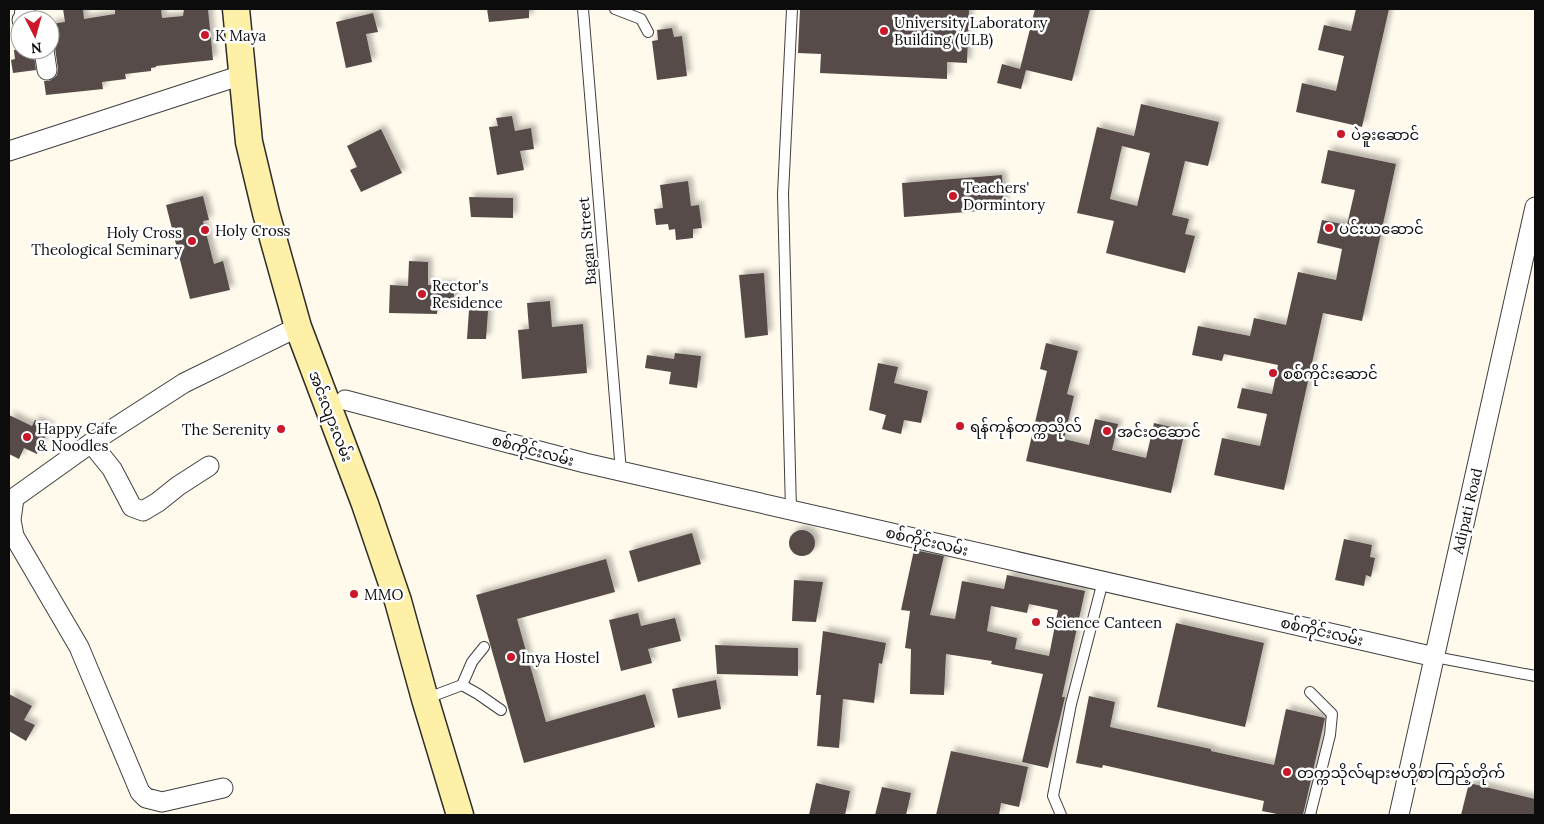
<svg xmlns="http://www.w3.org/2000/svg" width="1544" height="824" viewBox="0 0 1544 824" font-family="Lora,'Noto Sans Myanmar',serif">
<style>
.building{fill:#564c48;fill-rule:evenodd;filter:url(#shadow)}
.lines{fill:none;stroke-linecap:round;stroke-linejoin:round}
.lane-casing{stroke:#3f3f3f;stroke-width:12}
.street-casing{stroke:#3f3f3f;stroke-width:21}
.secondary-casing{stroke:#2e2e2e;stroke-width:29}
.lane{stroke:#fff;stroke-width:10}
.street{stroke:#fff;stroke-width:19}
.secondary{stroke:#fff0a7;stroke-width:26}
.poi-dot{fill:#ca1729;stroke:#fff;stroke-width:2}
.labels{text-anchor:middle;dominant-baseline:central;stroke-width:5;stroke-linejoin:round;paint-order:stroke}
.poi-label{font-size:15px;fill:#0c0c0c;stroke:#fff;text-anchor:start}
.street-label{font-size:15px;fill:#0c0c0c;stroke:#fff}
</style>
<defs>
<filter id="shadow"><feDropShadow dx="4.5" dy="-4.5" stdDeviation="2.5" flood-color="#0004"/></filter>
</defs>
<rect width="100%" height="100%" fill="#fffaec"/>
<path class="building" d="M 63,9 L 83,9 L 84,19 L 115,14 L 115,9 L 161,9 L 162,18 L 183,16 L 184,9 L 208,9 L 213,60 L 156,66 L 156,67 L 151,68 L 151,71 L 125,74 L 126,79 L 102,82 L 103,89 L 46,95 L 44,81 L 49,81 L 54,78 L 57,75 L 58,69 L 55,48 L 50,41 L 50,24 L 65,22 Z
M 487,9 L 529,9 L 529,18 L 489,22 Z
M 800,9 L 950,9 L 969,10 L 967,63 L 947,62 L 947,79 L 820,73 L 821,54 L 798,53 Z
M 1035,9 L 1090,9 L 1072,81 L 1026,70 L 1021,89 L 997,83 L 1002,64 L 1020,69 Z
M 1356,9 L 1389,9 L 1362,127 L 1296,112 L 1302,83 L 1336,91 L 1344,56 L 1318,50 L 1324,25 L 1351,31 Z
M 373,13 L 378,32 L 366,34 L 372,62 L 346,68 L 336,22 Z
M 672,28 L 674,37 L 682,36 L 687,76 L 657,80 L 652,41 L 658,40 L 657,30 Z
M 14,50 L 33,50 L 36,70 L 13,73 L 11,60 L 15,59 Z
M 1141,104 L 1219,122 L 1208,166 L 1185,161 L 1172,215 L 1189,219 L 1185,234 L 1195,236 L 1185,273 L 1106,253 L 1114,221 L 1077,213 L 1097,127 L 1134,136 ZM 1122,146 L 1150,153 L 1137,206 L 1110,199 Z
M 512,116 L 515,131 L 531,128 L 534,149 L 520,151 L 524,170 L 497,175 L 489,127 L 498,126 L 496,118 Z
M 381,129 L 402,173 L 361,192 L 350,170 L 357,167 L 347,146 Z
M 1328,150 L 1396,164 L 1362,321 L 1323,313 L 1284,490 L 1214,475 L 1222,438 L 1260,446 L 1267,414 L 1237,408 L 1242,388 L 1272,394 L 1278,365 L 1224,354 L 1222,361 L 1192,355 L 1198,326 L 1250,336 L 1254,318 L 1286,325 L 1298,272 L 1336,280 L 1342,249 L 1317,243 L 1322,220 L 1347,225 L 1355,190 L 1321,183 Z
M 1002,175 L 1004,209 L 904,217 L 902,183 Z
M 688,181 L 691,206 L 699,205 L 702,228 L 693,229 L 693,238 L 676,240 L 675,229 L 669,230 L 668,224 L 656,225 L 654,209 L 663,208 L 660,185 Z
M 203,196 L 209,220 L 203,221 L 214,264 L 223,261 L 230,290 L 190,299 L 166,205 Z
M 469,197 L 513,198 L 513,218 L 471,217 Z
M 409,261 L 428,262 L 428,285 L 454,285 L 454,302 L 438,302 L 437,314 L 389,313 L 390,285 L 408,286 Z
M 764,273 L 768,335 L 745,338 L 739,275 Z
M 550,301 L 552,327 L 583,324 L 587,373 L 522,379 L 518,330 L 529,329 L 527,303 Z
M 469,310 L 488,311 L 486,339 L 467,339 Z
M 1046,343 L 1078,351 L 1067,394 L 1074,396 L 1064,439 L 1089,445 L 1095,419 L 1118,424 L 1112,450 L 1146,458 L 1154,423 L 1185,430 L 1171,493 L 1026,461 L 1047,371 L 1040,369 Z
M 675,353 L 701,356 L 697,388 L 669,384 L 671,372 L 645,368 L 647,355 L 674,359 Z
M 878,363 L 898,367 L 894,383 L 928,391 L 921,423 L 904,420 L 901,434 L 882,429 L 886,415 L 869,410 Z
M 9,415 L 32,426 L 35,420 L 50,427 L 37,454 L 24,448 L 19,459 L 9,454 Z
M789 543a13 13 0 1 1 26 0a13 13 0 1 1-26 0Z
M 692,533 L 701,564 L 638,582 L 629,551 Z
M 1344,539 L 1372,545 L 1370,557 L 1375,558 L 1371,577 L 1366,575 L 1364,586 L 1335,580 Z
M 914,550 L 944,556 L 930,615 L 955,619 L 962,581 L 1004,589 L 1007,575 L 1085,591 L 1062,697 L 1065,697 L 1048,768 L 1022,762 L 1043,674 L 991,664 L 992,661 L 946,654 L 944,695 L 910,694 L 911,649 L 905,648 L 910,611 L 901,610 ZM 1029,604 L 1058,610 L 1049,656 L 1015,649 L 1017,638 L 987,631 L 991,606 L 1027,613 Z
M 606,559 L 615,592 L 517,619 L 546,722 L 645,694 L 655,727 L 524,763 L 476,595 Z
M 794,580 L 823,582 L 816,622 L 792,621 Z
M 638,613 L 641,626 L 675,618 L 681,641 L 648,649 L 652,663 L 621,671 L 609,620 Z
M 1176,623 L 1264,643 L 1245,727 L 1157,707 Z
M 823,631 L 886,643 L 882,664 L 879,663 L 874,703 L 843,699 L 839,748 L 817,746 L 821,695 L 816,695 Z
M 715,645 L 798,648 L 798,676 L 717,674 Z
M 716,680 L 721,709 L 678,718 L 672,689 Z
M 9,694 L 32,706 L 24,720 L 35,725 L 26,741 L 9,731 Z
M 1089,696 L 1115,702 L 1110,727 L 1211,749 L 1211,751 L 1274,765 L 1286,709 L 1325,718 L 1303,815 L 1282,815 L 1262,811 L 1264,801 L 1103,765 L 1102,768 L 1076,763 Z
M 951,751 L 1028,767 L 1019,807 L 1001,803 L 999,815 L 936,815 Z
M 816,783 L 850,791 L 845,815 L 809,815 Z
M 1469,783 L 1535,799 L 1535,815 L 1461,815 Z
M 882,787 L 911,793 L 906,815 L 875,815 Z"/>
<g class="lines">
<defs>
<path id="lane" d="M 583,9 L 621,472
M 615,9 L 641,19 L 648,32
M 791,510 L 783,194 L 792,9
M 1435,657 L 1535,676
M 462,685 L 472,662 L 484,647
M 425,699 L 462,685 L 478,694 L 501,710
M 1061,815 L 1053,796 L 1071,704 L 1103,581
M 1310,815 L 1330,735 L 1332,714 L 1310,692"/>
<path id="street" d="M 22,20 L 24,18 L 25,9
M 44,50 L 47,70
M 9,151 L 242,75
M 345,400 L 585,463 L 1435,657
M 91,443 L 112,469 L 132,507 L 143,511 L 158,502 L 178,486 L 209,466
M 223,788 L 162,802 L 146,798 L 140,792 L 79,647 L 14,536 L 11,520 L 14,498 L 91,443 L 184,383 L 298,327
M 1399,815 L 1535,207"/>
<path id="secondary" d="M 236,9 L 249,142 L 266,213 L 298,327 L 365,504 L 398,601 L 425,699 L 460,815"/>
</defs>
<use href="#lane" class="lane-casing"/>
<use href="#street" class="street-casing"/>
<use href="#secondary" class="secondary-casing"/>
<use href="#lane" class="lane"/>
<use href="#street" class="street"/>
<use href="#secondary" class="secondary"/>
</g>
<g class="poi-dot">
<circle cx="884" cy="31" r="5"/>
<circle cx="205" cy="35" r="5"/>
<circle cx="1341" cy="134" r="5"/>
<circle cx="953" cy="196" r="5"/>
<circle cx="1329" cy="228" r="5"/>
<circle cx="205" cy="230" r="5"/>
<circle cx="192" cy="241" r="5"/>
<circle cx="422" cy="294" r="5"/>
<circle cx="1273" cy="373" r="5"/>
<circle cx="960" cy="426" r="5"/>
<circle cx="281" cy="429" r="5"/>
<circle cx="1107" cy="431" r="5"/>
<circle cx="27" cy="437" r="5"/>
<circle cx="354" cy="594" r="5"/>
<circle cx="1036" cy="622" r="5"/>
<circle cx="511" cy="657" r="5"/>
<circle cx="1287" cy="772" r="5"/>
</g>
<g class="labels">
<g class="poi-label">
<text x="894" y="22">University Laboratory<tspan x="894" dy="17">Building (ULB)</tspan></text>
<text x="215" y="35">K Maya</text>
<text x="1351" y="134">ပဲခူးဆောင်</text>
<text x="963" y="187">Teachers'<tspan x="963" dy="17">Dormintory</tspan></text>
<text x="1339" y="228">ပင်းယဆောင်</text>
<text x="215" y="230">Holy Cross</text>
<text x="182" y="232" text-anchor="end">Holy Cross<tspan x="182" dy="17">Theological Seminary</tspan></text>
<text x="432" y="285">Rector's<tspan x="432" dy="17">Residence</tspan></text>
<text x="1283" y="373">စစ်ကိုင်းဆောင်</text>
<text x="970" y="426">ရန်ကုန်တက္ကသိုလ်</text>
<text x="37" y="428">Happy Cafe<tspan x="37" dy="17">&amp; Noodles</tspan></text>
<text x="271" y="429" text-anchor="end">The Serenity</text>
<text x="1117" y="431">အင်းဝ‌ဆောင်</text>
<text x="364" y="594">MMO</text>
<text x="1046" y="622">Science Canteen</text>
<text x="521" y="657">Inya Hostel</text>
<text x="1297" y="772">တက္ကသိုလ်များဗဟိုစာကြည့်တိုက်</text>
</g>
<g class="street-label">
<text transform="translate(587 241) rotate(-95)">Bagan Street</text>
<text transform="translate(331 416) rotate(69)">အင်းလျားလမ်း</text>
<text transform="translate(533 450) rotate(15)">စစ်ကိုင်းလမ်း</text>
<text transform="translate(1467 511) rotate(-77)">Adipati Road</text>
<text transform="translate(927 541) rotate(13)">စစ်ကိုင်းလမ်း</text>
<text transform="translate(1322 631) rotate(13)">စစ်ကိုင်းလမ်း</text>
</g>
</g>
<rect width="1544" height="824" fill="none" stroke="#0c0c0c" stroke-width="20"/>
<g transform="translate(35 35) rotate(174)"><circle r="24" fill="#ffffff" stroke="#9e9e9e"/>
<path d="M0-4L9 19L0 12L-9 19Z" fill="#ca1729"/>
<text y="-8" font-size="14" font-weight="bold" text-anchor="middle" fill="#0c0c0c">N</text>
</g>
</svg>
